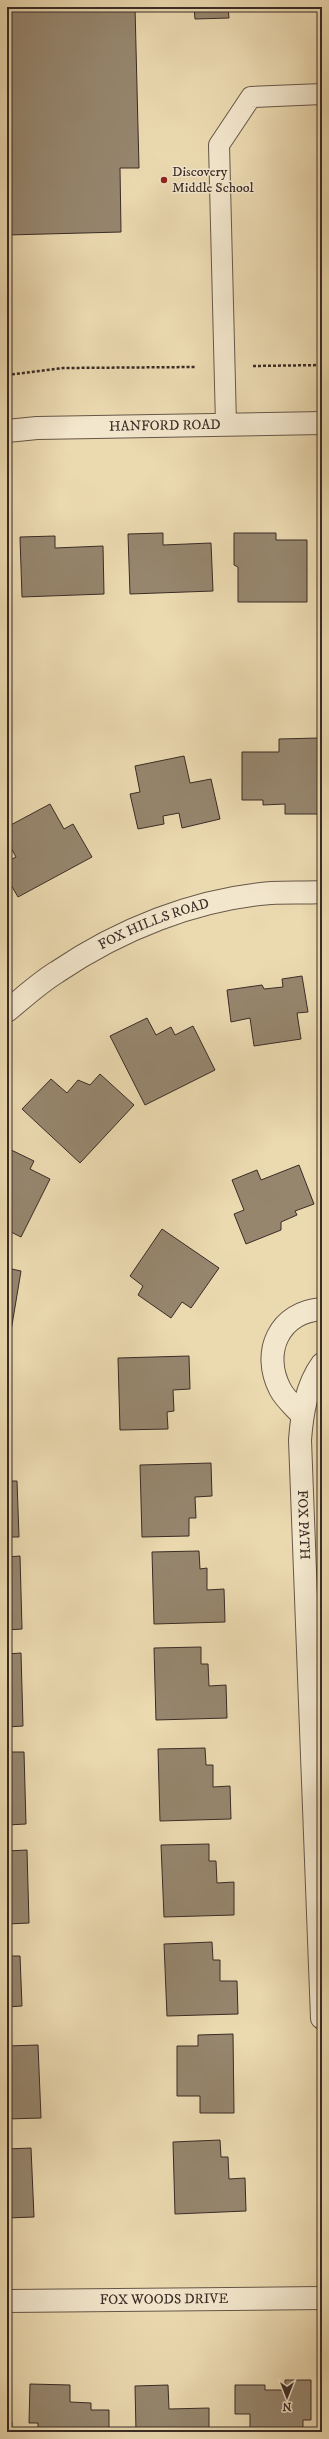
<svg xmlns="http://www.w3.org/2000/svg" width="329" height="2439" viewBox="0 0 329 2439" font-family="'IM FELL DW Pica',serif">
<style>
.building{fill:#96866e;stroke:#3a2c26}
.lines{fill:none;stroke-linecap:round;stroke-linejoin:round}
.service-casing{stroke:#665748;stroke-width:22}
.minor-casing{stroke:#665748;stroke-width:24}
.path{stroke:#3a2c26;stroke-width:2.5;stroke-dasharray:3 2;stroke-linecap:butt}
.service{stroke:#f2e6cc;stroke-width:20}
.minor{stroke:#f2e6cc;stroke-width:22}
.poi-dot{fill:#8f2418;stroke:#f2e6cc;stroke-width:1.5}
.labels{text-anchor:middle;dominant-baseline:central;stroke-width:3;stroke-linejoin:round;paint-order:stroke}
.poi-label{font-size:14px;fill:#3a2c26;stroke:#f2e6cc;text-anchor:start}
.street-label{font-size:14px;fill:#3a2c26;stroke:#f2e6cc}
</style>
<rect width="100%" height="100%" fill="#ebd9b0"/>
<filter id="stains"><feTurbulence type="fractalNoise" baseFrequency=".005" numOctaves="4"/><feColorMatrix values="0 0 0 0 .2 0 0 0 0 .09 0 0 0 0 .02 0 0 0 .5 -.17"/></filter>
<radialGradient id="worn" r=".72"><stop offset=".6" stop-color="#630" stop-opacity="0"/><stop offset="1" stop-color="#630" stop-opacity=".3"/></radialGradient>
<path class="building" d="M 7,7 L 135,7 L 139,168 L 120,168 L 121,232 L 7,235 Z
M 194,7 L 228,7 L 229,18 L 195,19 Z
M 163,533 L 163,545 L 211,543 L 213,591 L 130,594 L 128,534 Z
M 234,533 L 276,533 L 276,540 L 307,540 L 307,602 L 238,602 L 238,567 L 234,565 Z
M 55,536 L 55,548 L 103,546 L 104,594 L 22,597 L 20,537 Z
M 318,738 L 318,814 L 285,814 L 285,804 L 263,805 L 263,800 L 242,800 L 242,752 L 279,752 L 279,739 Z
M 184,756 L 190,783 L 211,779 L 220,819 L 182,828 L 179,813 L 163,816 L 164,824 L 138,829 L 130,794 L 140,792 L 135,766 Z
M 50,804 L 64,829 L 73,824 L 92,857 L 18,897 L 7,878 L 7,862 L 16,857 L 7,840 L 7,827 Z
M 302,976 L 308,1012 L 297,1013 L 301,1039 L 254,1046 L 250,1018 L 231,1022 L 227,990 L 262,985 L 264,989 L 283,987 L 282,979 Z
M 147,1018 L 156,1035 L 171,1027 L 175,1035 L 193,1026 L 215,1070 L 145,1105 L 110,1036 Z
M 100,1074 L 134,1105 L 80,1163 L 22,1109 L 51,1079 L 67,1093 L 78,1080 L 90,1085 Z
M 7,1148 L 34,1161 L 30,1169 L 50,1179 L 21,1237 L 7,1230 Z
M 299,1165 L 314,1204 L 295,1211 L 297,1215 L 281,1222 L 281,1230 L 246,1244 L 234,1214 L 244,1210 L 232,1180 L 257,1170 L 261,1180 Z
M 162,1229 L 219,1268 L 191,1308 L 182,1302 L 171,1318 L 138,1295 L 143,1286 L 130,1276 Z
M 7,1268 L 21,1271 L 9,1343 L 7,1342 Z
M 189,1356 L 190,1389 L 173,1390 L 174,1411 L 167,1412 L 168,1429 L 120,1430 L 118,1358 Z
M 211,1463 L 212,1496 L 195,1497 L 196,1518 L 189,1518 L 189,1536 L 142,1537 L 140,1465 Z
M 7,1481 L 17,1481 L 19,1537 L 7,1537 Z
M 199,1551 L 200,1569 L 207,1568 L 207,1590 L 224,1589 L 225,1622 L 154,1624 L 152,1552 Z
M 20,1556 L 22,1629 L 7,1630 L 7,1557 Z
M 201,1647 L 201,1664 L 208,1664 L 209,1686 L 226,1685 L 227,1718 L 156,1720 L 154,1648 Z
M 21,1653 L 23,1726 L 7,1727 L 7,1654 Z
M 205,1748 L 206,1765 L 213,1765 L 213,1787 L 230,1786 L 231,1819 L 160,1821 L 158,1749 Z
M 7,1752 L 24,1752 L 26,1824 L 7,1825 Z
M 209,1844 L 209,1861 L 216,1861 L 217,1883 L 234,1882 L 234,1915 L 164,1917 L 161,1845 Z
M 27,1850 L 29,1923 L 7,1924 L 7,1851 Z
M 212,1942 L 213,1960 L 220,1960 L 220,1981 L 237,1981 L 238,2014 L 167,2016 L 164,1944 Z
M 7,1956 L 20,1956 L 22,2006 L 7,2007 Z
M 233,2034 L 234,2113 L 200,2113 L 200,2096 L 177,2096 L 177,2046 L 198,2046 L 198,2035 Z
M 38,2045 L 41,2118 L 7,2119 L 7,2046 Z
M 220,2140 L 221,2157 L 228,2157 L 229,2179 L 245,2178 L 246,2211 L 175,2214 L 173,2142 Z
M 31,2148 L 34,2217 L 7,2218 L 7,2149 Z
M 285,2380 L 311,2380 L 311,2420 L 303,2420 L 303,2432 L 250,2432 L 250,2414 L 235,2414 L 235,2385 L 265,2385 L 265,2390 L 285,2390 Z
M 30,2384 L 70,2385 L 70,2402 L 91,2403 L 91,2410 L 109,2410 L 109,2432 L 38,2432 L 38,2423 L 29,2423 Z
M 168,2385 L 169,2409 L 209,2408 L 209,2432 L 136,2432 L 135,2386 Z
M 7,2422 L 12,2422 L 12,2432 L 7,2432 Z"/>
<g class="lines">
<defs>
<path id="service" d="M 226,424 L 219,145 L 251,97 L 322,94"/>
<g id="minor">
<path id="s1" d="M 7,431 L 37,428 L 322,423"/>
<path id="s2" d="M 7,1011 C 23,998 39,983 57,972 C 119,930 195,899 271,893 C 288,892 305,893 322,892"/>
<path id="s3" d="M 322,1364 C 306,1386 302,1414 300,1440 L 322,2018"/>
<path d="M 302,1415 C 295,1407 285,1399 280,1389 C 261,1352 279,1312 322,1309"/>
<path id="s4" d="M 7,2301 L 322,2298"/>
</g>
</defs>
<use href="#service" class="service-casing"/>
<use href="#minor" class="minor-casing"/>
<path class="path" d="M 253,366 L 322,365
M 7,375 L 63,368 L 196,367"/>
<use href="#service" class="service"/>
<use href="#minor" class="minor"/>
</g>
<circle class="poi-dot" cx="164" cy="180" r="4"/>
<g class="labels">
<g class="poi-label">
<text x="172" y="172">Discovery<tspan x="172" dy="16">Middle School</tspan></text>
</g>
<g class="street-label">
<text stroke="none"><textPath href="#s1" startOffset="158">HANFORD ROAD</textPath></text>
<text stroke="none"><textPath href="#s2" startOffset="172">FOX HILLS ROAD</textPath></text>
<text stroke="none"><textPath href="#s3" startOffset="165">FOX PATH</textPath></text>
<text stroke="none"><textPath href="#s4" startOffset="157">FOX WOODS DRIVE</textPath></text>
</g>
</g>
<rect width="329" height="2439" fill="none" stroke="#ebd9b0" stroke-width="24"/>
<rect x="8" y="8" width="313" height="2423" fill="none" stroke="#3a2c26" stroke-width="2"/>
<rect x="12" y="12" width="305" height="2415" fill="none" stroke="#3a2c26"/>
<g transform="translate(287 2397) rotate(180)" stroke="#f2e6cc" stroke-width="3" paint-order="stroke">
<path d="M0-3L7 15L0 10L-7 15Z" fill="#3a2c26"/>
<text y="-6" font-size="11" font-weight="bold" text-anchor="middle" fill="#3a2c26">N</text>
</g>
<rect width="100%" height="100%" filter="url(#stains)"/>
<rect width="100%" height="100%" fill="url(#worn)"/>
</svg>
